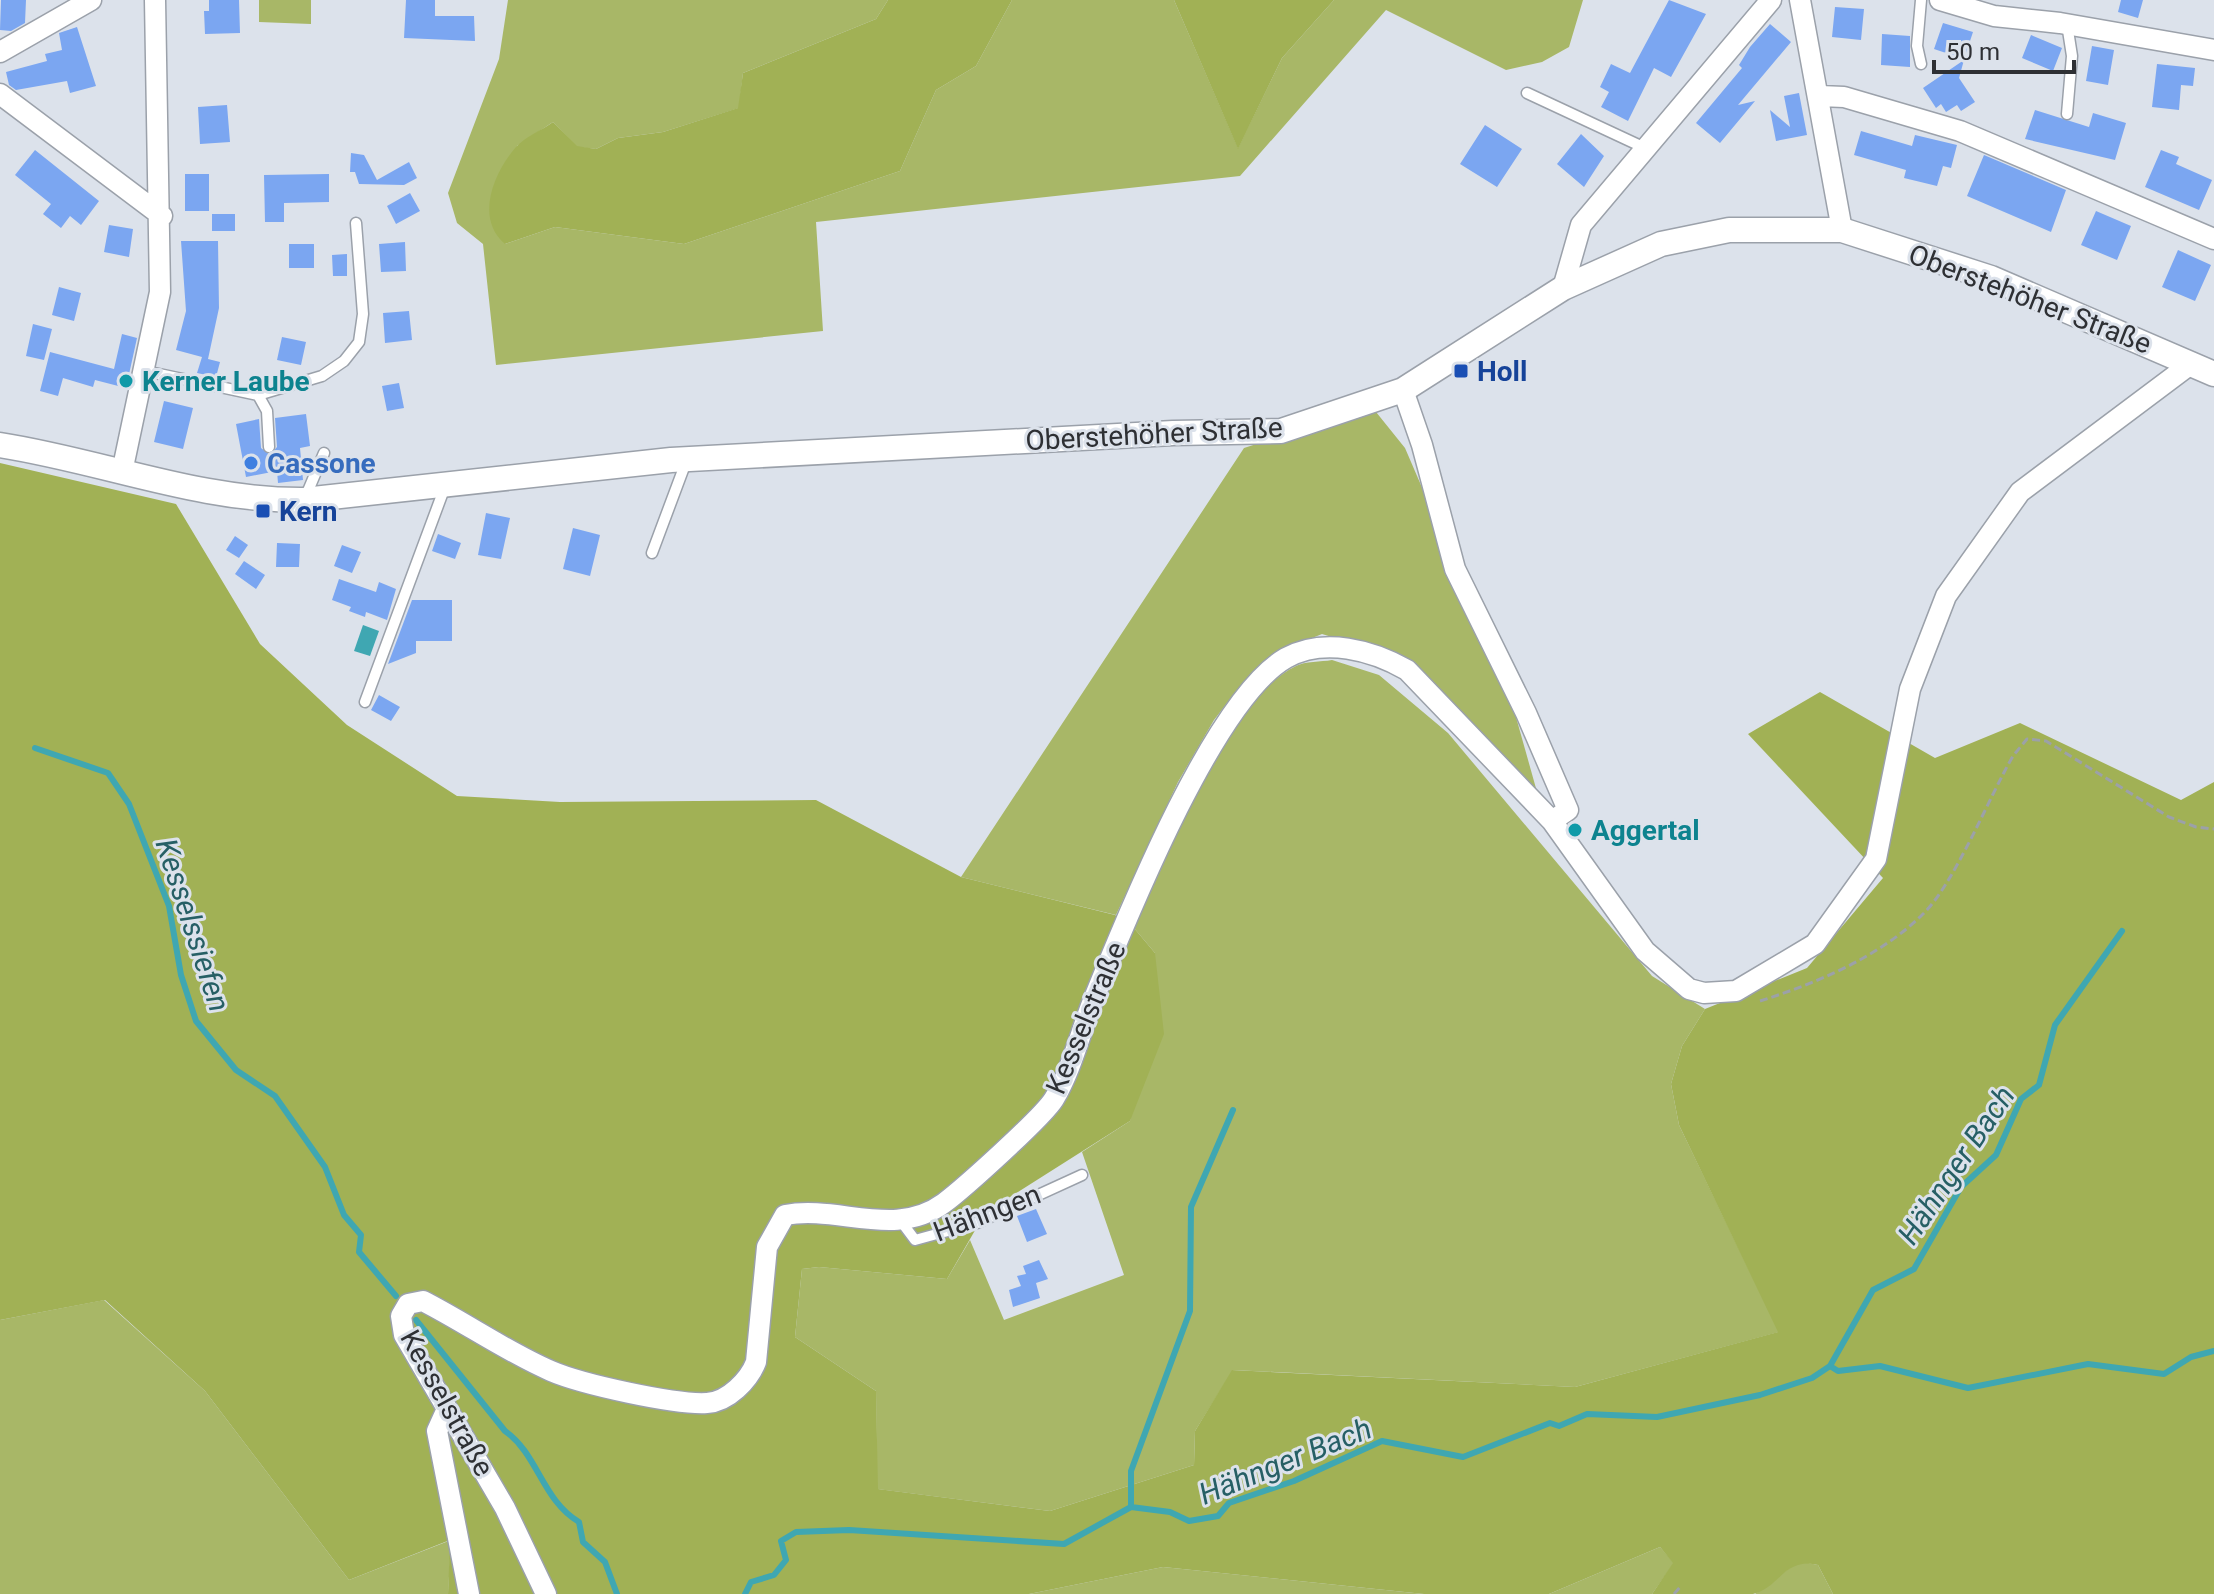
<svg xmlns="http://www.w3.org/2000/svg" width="2214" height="1594" viewBox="0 0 2214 1594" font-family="Roboto,sans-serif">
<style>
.green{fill:#a8b767}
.forest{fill:#a1b155}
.water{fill:#3fa7b2}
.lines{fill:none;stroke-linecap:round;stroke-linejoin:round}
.stream{stroke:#3fa7b2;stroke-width:6}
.building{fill:#7ba6f1}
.service-casing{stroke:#9ba1aa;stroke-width:13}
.minor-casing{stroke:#9ba1aa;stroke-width:23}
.tertiary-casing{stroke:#9ba1aa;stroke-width:27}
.path{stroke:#9ca1a8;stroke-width:3;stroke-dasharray:8 4;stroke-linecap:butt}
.service{stroke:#fff;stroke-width:10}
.minor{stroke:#fff;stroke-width:20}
.tertiary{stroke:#fff;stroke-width:24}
.transit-dot{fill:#1a4fb4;stroke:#dce2eb;stroke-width:3}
.culture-dot{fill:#0f9aa8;stroke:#dce2eb;stroke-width:3}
.shop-dot{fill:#3f7fe0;stroke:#dce2eb;stroke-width:3}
.labels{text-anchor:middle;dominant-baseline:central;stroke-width:6;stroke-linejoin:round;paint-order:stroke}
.street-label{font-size:28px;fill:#2e3034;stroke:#dce2eb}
.transit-label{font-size:28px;font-weight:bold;fill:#164399;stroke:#dce2eb;text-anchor:start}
.culture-label{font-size:28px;font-weight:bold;fill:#0d838f;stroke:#dce2eb;text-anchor:start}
.shop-label{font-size:28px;font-weight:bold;fill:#366cbe;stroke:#dce2eb;text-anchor:start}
.water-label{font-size:30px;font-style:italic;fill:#265f65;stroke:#dce2eb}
</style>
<rect width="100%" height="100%" fill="#dce2eb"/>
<path class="green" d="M 259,0 L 311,0 L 311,24 L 259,22 Z
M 508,0 L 888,0 L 876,19 L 743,73 L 739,108 L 663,132 L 618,138 L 596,149 L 577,147 L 553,122 L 517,146 L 505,244 L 555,227 L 684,244 L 900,171 L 936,90 L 976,66 L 1012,0 L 1174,0 L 1238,148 L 1282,58 L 1334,0 L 1583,0 L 1569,47 L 1542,62 L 1506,70 L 1386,10 L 1240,176 L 816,222 L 823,331 L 496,365 L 483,244 L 457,223 L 448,193 L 499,59 Z
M 1372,407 L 1405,448 L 1507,685 L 1539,799 L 1392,655 L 1322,634 L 1278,652 L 1241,685 L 1214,720 L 1178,782 L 1116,915 L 961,877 L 1244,448 Z
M 1332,660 L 1379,675 L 1448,733 L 1652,976 L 1705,1009 L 1682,1046 L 1671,1084 L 1679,1125 L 1779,1332 L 1575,1387 L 1233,1370 L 1195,1431 L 1194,1465 L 1050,1511 L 877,1489 L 876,1391 L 795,1337 L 802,1269 L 819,1267 L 947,1279 L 970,1240 L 1004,1320 L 1124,1275 L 1082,1152 L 1130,1121 L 1155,953 L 1134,928 C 1166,862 1230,696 1296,666 C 1305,661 1321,662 1332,660 Z
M 104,1300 L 205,1391 L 349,1580 L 451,1540 L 448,1594 L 0,1594 L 0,1320 Z
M 1660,1547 L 1674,1563 L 1652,1594 L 1549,1594 Z
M 1808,1563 L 1818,1565 L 1833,1594 L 1755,1594 L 1795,1564 Z
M 1163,1567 L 1424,1594 L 1029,1594 Z"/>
<path class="forest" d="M 888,0 L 1012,0 L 976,66 L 936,90 L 900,171 L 684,244 L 555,227 L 505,244 C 475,219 493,173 516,147 C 525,137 542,130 553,122 L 577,146 L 596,149 L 618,138 L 663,132 L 738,108 L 743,73 L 876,19 Z
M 1174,0 L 1334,0 L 1282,58 L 1238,149 Z
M 0,463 L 176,504 L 260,644 L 347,725 L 457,796 L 560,802 L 816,800 L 961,877 L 1115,915 L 1134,928 L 1155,953 L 1164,1034 L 1130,1121 L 985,1213 L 947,1279 L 819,1267 L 802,1269 L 795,1337 L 876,1391 L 878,1489 L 1050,1511 L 1194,1465 L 1195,1431 L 1232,1370 L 1575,1387 L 1778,1332 L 1679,1125 L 1671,1084 L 1682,1046 L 1705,1009 L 1807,968 L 1883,878 L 1748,734 L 1820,692 L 1935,758 L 2020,723 L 2181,800 L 2214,782 L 2214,1594 L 1833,1594 L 1818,1565 C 1783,1557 1780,1588 1753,1594 C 1725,1594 1681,1594 1652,1594 L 1673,1563 L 1660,1547 L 1549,1594 L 1424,1594 L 1163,1567 L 1029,1594 L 448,1594 L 450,1540 L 349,1580 L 205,1391 L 105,1300 L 0,1320 Z"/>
<path class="water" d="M 363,625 L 379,631 L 370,656 L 354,651 Z"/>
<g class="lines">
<path class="stream" d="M 35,748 L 108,773 L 129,804 L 169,906 L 181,975 L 196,1021 L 236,1070 L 275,1096 L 325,1167 L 344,1215 L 361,1235 L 359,1252 L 396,1296
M 416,1320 L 505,1431 C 538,1454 542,1500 579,1522 L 583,1542 L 605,1562 L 617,1594
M 1830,1366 L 1838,1371 L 1880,1366 L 1968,1388 L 2088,1364 L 2164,1374 L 2191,1357 L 2214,1351
M 1131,1507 L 1131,1471 L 1190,1311 L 1191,1207 L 1233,1110
M 745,1594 L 751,1582 L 774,1575 L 786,1560 L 781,1541 L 796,1532 L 849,1530 L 1064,1544 L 1131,1507 L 1170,1512 L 1189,1521 L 1218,1516 L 1229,1503 L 1294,1481 L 1382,1441 L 1463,1457 L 1550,1423 L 1559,1426 L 1587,1414 L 1657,1417 L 1760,1395 L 1812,1378 L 1830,1366 L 1873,1290 L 1914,1269 L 1961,1187 L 1996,1155 L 2021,1099 L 2039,1085 L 2055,1025 L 2122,931"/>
</g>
<path class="building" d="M 1,0 L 26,0 L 25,23 L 11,31 L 0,30 Z
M 209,0 L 239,0 L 240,33 L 205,34 L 204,11 L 209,11 Z
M 406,0 L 435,0 L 435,16 L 474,16 L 475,41 L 404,38 Z
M 1669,0 L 1706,14 L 1671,77 L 1654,68 L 1628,121 L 1601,107 L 1609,92 L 1600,87 L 1611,64 L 1630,73 Z
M 2121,0 L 2143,0 L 2138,18 L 2118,12 Z
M 1835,7 L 1864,9 L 1861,40 L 1832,37 Z
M 1943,23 L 1973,32 L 1964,59 L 1934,49 Z
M 1770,24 L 1791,42 L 1738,105 L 1755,101 L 1720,143 L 1696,123 L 1742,68 L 1739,65 L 1750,47 Z
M 77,27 L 96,86 L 70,93 L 67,81 L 16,90 L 9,85 L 6,72 L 47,61 L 45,54 L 62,50 L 59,33 Z
M 1882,34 L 1910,36 L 1910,67 L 1881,65 Z
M 2031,35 L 2062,48 L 2053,71 L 2022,58 Z
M 2092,46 L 2114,50 L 2108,85 L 2086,81 Z
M 1964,60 L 1959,78 L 1975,102 L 1961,111 L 1957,105 L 1946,112 L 1941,104 L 1936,108 L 1923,88 Z
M 2157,64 L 2195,68 L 2193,86 L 2181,85 L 2179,110 L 2152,107 Z
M 1799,93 L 1807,135 L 1776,141 L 1770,110 L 1790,127 L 1784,96 Z
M 227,105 L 230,142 L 200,144 L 198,107 Z
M 2035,110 L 2089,127 L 2093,113 L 2126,123 L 2115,160 L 2025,139 Z
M 1485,125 L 1522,149 L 1497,187 L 1460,164 Z
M 1861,131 L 1912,146 L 1915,135 L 1957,145 L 1951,168 L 1943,166 L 1937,186 L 1904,178 L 1906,170 L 1854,155 Z
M 1581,134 L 1604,156 L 1584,187 L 1557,164 Z
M 35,150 L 99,201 L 81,225 L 70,216 L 61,228 L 43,214 L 51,204 L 15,175 Z
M 2161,150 L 2179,157 L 2176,164 L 2212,180 L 2199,210 L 2145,187 Z
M 351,153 L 364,155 L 377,180 L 409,162 L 417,178 L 404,185 L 359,184 L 355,172 L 350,172 Z
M 1984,155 L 2066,190 L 2051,232 L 1967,196 Z
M 185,174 L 209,174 L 209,211 L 185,211 Z
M 329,174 L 329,202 L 284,203 L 284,222 L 265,222 L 264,175 Z
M 410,193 L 420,211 L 396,224 L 387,206 Z
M 2096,211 L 2131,226 L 2117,260 L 2081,245 Z
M 212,214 L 235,214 L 235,231 L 212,231 Z
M 109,225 L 133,229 L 129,257 L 104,252 Z
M 181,241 L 218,241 L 219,308 L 208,359 L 220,362 L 216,377 L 197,373 L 202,357 L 176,350 L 186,311 Z
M 405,242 L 406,271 L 381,272 L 379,244 Z
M 289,244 L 314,244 L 314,268 L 289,268 Z
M 2178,250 L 2211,265 L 2195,301 L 2162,287 Z
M 347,254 L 347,276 L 333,276 L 332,255 Z
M 59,287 L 81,293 L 74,321 L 52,315 Z
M 409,311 L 412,340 L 385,343 L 383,313 Z
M 33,324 L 52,329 L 44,360 L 26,356 Z
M 122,334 L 137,338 L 126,388 L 95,380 L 93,387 L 63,378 L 58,396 L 40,391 L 50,352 L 114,369 Z
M 282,337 L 306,342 L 301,365 L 277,360 Z
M 399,383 L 404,408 L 387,411 L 382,386 Z
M 164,401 L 193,408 L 183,449 L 154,442 Z
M 306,414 L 310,446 L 300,448 L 303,480 L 278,483 L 277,471 L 246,477 L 236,424 L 259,419 L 261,448 L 270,455 L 277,447 L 275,418 Z
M 486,513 L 510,518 L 501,559 L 478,555 Z
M 573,528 L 600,535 L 590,576 L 563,569 Z
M 438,534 L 461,543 L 455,559 L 432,551 Z
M 235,536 L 248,545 L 239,558 L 226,550 Z
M 277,543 L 300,544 L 299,567 L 276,567 Z
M 342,545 L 361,552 L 352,573 L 334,566 Z
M 244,561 L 265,575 L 256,589 L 235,574 Z
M 339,579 L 376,592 L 379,582 L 396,589 L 387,620 L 366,612 L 365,617 L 349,611 L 351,607 L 332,600 Z
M 412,600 L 452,600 L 452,641 L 416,641 L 416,653 L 388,664 Z
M 379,695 L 400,707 L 391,721 L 371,710 Z
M 1036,1209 L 1047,1234 L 1027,1242 L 1017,1216 Z
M 1039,1260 L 1048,1279 L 1036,1283 L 1040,1298 L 1013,1307 L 1009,1290 L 1021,1286 L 1017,1276 L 1026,1274 L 1023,1266 Z"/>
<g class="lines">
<defs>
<path id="service" d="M 1921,0 L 1917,46 L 1921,64
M 2067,24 L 2072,56 L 2067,114
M 1527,93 L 1645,148
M 145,371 L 258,395 L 267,411 L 269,447
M 258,395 L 322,376 L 344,361 L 359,342 L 363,314 L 356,223
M 305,498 L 324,453
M 652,553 L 686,462
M 365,702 L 446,484
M 900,1220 L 915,1240 L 977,1223 L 1082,1175"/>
<path id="minor" d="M 1800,0 L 1842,230
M 1940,0 L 1994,16 L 2060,23 L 2214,50
M 0,52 L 91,0
M 0,94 L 162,216
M 1820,96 L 1844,97 L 1960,131 L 2214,239
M 1563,288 L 1581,225 L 1771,0
M 122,472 L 160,292 L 155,0
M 1552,821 L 1645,951 L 1689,989 L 1704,993 L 1736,991 L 1815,944 L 1876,859 L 1910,689 L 1946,596 L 2020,492 L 2192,363
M 447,1409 L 437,1431 L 469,1594
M 546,1594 L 505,1508 L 404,1335 L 401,1316 L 408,1304 L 423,1301 C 466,1323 507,1352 551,1371 C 581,1384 675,1405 707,1403 C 728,1402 749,1380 756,1362 L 767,1247 L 785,1215 C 839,1205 895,1239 944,1203 C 964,1188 1043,1117 1054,1099 C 1071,1071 1080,1034 1092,1003 C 1125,922 1213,700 1286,658 C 1324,637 1372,650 1407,670 L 1552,821 L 1568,810 L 1526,713 L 1455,569 L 1422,445 L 1403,390"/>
<path id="tertiary" d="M 0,445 C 103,461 199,501 304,500 L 671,460 L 1173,433 L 1281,431 L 1403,390 L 1563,288 L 1661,244 L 1729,230 L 1842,230 L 1991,278 L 2214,374"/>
</defs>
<use href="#service" class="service-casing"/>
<use href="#minor" class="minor-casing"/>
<use href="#tertiary" class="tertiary-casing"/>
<path class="path" d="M 1760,1001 C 1817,983 1879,957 1922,915 C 1954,885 1989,797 2013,756 L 2027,739 L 2046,741 L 2169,817 L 2196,827 L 2214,829
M 1674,1594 L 1681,1586"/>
<use href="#service" class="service"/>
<use href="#minor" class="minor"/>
<use href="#tertiary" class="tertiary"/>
</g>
<g class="transit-dot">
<rect x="1453" y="363" width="16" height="16" rx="4"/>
<rect x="255" y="503" width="16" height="16" rx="4"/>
</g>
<g class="culture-dot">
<circle cx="126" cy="381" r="8"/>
<circle cx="1575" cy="830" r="8"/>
</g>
<circle class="shop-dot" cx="251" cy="463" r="8"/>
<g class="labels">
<g class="street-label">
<text transform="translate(2030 299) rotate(21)">Oberstehöher Straße</text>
<text transform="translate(1154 434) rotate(-3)">Oberstehöher Straße</text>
<text transform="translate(1086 1018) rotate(-67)">Kesselstraße</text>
<text transform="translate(987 1213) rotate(-21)">Hähngen</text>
<text transform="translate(447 1403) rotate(61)">Kesselstraße</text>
</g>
<g class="transit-label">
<text x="1477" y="371">Holl</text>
<text x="279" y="511">Kern</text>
</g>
<g class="culture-label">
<text x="142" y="381">Kerner Laube</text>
<text x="1591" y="830">Aggertal</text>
</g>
<g class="shop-label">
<text x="267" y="463">Cassone</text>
</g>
<g class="water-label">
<text transform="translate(193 925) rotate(72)">Kesselssiefen</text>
<text transform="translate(1956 1165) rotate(-56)">Hähnger Bach</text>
<text transform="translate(1285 1461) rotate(-22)">Hähnger Bach</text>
</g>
</g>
<path d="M1934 60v12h140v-12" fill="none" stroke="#2e3034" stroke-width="4"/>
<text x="1946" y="60" font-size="24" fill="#2e3034" stroke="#dce2eb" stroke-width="6" paint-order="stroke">50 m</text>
</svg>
